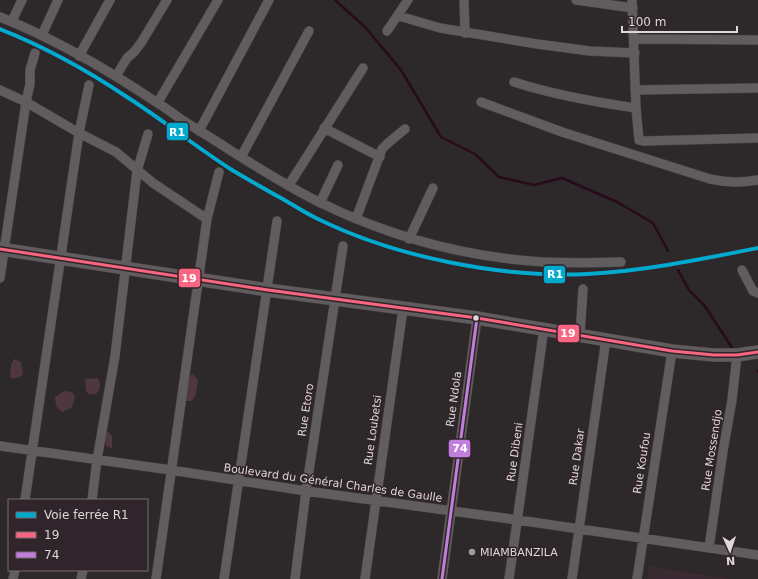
<svg xmlns="http://www.w3.org/2000/svg" width="758" height="579" viewBox="0 0 758 579" font-family="'DejaVu Sans',sans-serif">
<style>
.built{fill:#3a2a31}
.green{fill:#4f3742}
.lines{fill:none;stroke-linecap:round;stroke-linejoin:round}
.stream{stroke:#280b1b;stroke-width:2.5}
.street-casing{stroke:#4a4447;stroke-width:10}
.secondary-casing{stroke:#4a4447;stroke-width:14}
.street{stroke:#615c5e;stroke-width:9}
.secondary{stroke:#615c5e;stroke-width:13}
.rail{stroke:#625e60;stroke-width:2.5;stroke-dasharray:6 3;stroke-linecap:butt}
.bus-1-casing{stroke:#30252a;stroke-width:6}
.bus-2-casing{stroke:#30252a;stroke-width:6}
.bus-1{stroke:#fa6682;stroke-width:3}
.bus-2{stroke:#c07fdc;stroke-width:3}
.rail-1-casing{stroke:#30252a;stroke-width:7}
.rail-1{stroke:#00a9ce;stroke-width:4}
.bus-dot{fill:#dfd7db;stroke:#30252a;stroke-width:1.5}
.poi-dot{fill:#a19a9d;stroke:#30252a;stroke-width:1.5}
.labels{text-anchor:middle;dominant-baseline:central;stroke-width:3;stroke-linejoin:round;paint-order:stroke}
.street-label{font-size:11px;fill:#dfd7db;stroke:#30252a}
.poi-label{font-size:11px;fill:#dfd7db;stroke:#30252a;text-anchor:start}
.line-badge{stroke:#30252a;stroke-width:1.5}
.badge-label{font-size:11px;text-anchor:middle;font-weight:bold;fill:#fff}
</style>
<rect width="100%" height="100%" fill="#2d282a"/>
<path class="built" d="M 649,566 L 729,579 L 647,579 Z"/>
<path class="green" d="M 14,359 L 21,362 L 23,372 L 22,376 L 13,379 L 10,377 L 11,364 Z
M 192,373 L 198,380 L 196,394 L 192,401 L 186,401 L 183,397 L 187,383 Z
M 98,378 C 101,385 101,388 96,394 L 89,394 L 86,391 L 85,379 Z
M 64,391 L 72,392 L 75,397 L 72,407 L 62,412 L 56,406 L 55,397 Z
M 107,431 L 112,436 L 112,448 L 106,446 L 105,438 Z"/>
<g class="lines">
<path class="stream" d="M 335,0 L 365,27 L 401,70 L 441,137 L 475,154 L 499,177 L 534,185 L 562,178 L 617,202 L 653,223 L 668,251
M 678,270 L 689,290 L 704,305 L 733,349
M 758,371 L 758,372"/>
<defs>
<path id="street" d="M 464,0 L 465,33
M 576,0 L 633,8
M 632,0 L 636,108 L 639,140 L 644,141 L 758,138
M 399,16 L 440,28 L 537,44 L 590,51 L 635,53
M 0,17 C 53,38 108,70 156,102 C 168,109 178,118 190,125 C 233,151 274,180 319,202 C 390,237 464,257 543,262 C 569,263 595,263 621,262
M 12,21 L 22,0
M 387,31 L 408,0
M 42,35 L 58,0
M 634,39 L 758,40
M 79,56 L 110,0
M 116,76 L 127,58 L 134,52 L 141,43 L 167,0
M 514,82 C 554,95 594,102 636,108
M 0,90 L 26,102 L 79,133 L 116,152 L 153,183 L 207,219
M 635,90 L 758,88
M 158,102 L 218,0
M 481,102 L 562,132 L 710,179 C 727,183 741,183 758,180
M 324,128 L 380,157
M 199,131 L 269,0
M 241,157 L 309,31
M 289,185 L 363,68
M 320,203 L 338,165
M 356,219 L 382,149 L 388,143 L 405,129
M 409,239 L 433,188
M 742,270 L 753,291 L 758,293
M 0,278 L 26,102 L 30,84 L 30,70 L 35,53
M 580,335 L 583,289
M 0,446 L 171,470 L 306,491 L 518,520 L 758,555
M 25,500 L 79,133 L 89,85
M 92,500 L 97,460 L 115,356 L 137,171 L 148,134
M 709,548 L 723,451 L 732,400 L 737,355
M 13,579 L 15,570
M 81,579 L 83,570
M 156,579 L 207,219 L 219,172
M 224,579 L 277,221
M 295,579 L 306,491 L 343,246
M 365,579 L 403,309
M 442,579 L 477,318
M 509,579 L 544,328
M 572,579 L 606,339
M 637,579 L 672,351"/>
<path id="secondary" d="M 0,249 L 268,290 L 477,318 L 672,351 L 714,355 L 737,355 L 758,352"/>
</defs>
<use href="#street" class="street-casing"/>
<use href="#secondary" class="secondary-casing"/>
<use href="#street" class="street"/>
<use href="#secondary" class="secondary"/>
<path class="rail" d="M 0,29 C 45,47 87,70 127,97 C 163,120 196,147 232,170 C 247,179 263,188 279,197 C 292,204 305,213 318,219 C 395,257 501,278 587,274 C 644,271 702,259 758,248"/>
<defs>
<path id="bus-1" d="M 0,249 L 268,290 L 477,318 L 672,351 L 714,355 L 737,355 L 758,352"/>
<path id="bus-2" d="M 442,579 L 477,318"/>
</defs>
<use href="#bus-1" class="bus-1-casing"/>
<use href="#bus-2" class="bus-2-casing"/>
<use href="#bus-1" class="bus-1"/>
<use href="#bus-2" class="bus-2"/>
<defs>
<path id="rail-1" d="M 0,29 C 45,47 87,70 127,97 C 163,120 196,147 232,170 C 247,179 263,188 279,197 C 292,204 305,213 318,219 C 395,257 501,278 587,274 C 644,271 702,259 758,248"/>
</defs>
<use href="#rail-1" class="rail-1-casing"/>
<use href="#rail-1" class="rail-1"/>
</g>
<circle class="bus-dot" cx="476" cy="318" r="3.5"/>
<circle class="poi-dot" cx="472" cy="552" r="4"/>
<g class="labels">
<g class="street-label">
<text transform="translate(454 399) rotate(-82)">Rue Ndola</text>
<text transform="translate(306 410) rotate(-81)">Rue Etoro</text>
<text transform="translate(373 430) rotate(-82)">Rue Loubetsi</text>
<text transform="translate(712 450) rotate(-81)">Rue Mossendjo</text>
<text transform="translate(515 452) rotate(-82)">Rue Dibeni</text>
<text transform="translate(577 457) rotate(-82)">Rue Dakar</text>
<text transform="translate(642 463) rotate(-81)">Rue Koufou</text>
<text transform="translate(333 483) rotate(8)">Boulevard du Général Charles de Gaulle</text>
</g>
<g class="poi-label">
<text x="480" y="552">MIAMBANZILA</text>
</g>
</g>
<g class="line-badge">
<rect x="166" y="122" width="23" height="19" rx="4" fill="#00a9ce"/>
<rect x="543" y="265" width="23" height="19" rx="4" fill="#00a9ce"/>
<rect x="178" y="268" width="23" height="20" rx="4" fill="#fa6682"/>
<rect x="557" y="324" width="23" height="19" rx="4" fill="#fa6682"/>
<rect x="448" y="439" width="23" height="19" rx="4" fill="#c07fdc"/>
</g>
<g class="badge-label">
<text x="177" y="136">R1</text>
<text x="555" y="278">R1</text>
<text x="189" y="282">19</text>
<text x="568" y="337">19</text>
<text x="460" y="452">74</text>
</g>
<rect x="8" y="499" width="140" height="72" fill="#30252a" stroke="#766c71"/>
<rect x="16" y="512" width="20" height="6" fill="#00a9ce" stroke="#766c71"/>
<text x="44" y="519" font-size="12" fill="#dfd7db">Voie ferrée R1</text>
<rect x="16" y="532" width="20" height="6" fill="#fa6682" stroke="#766c71"/>
<text x="44" y="539" font-size="12" fill="#dfd7db">19</text>
<rect x="16" y="552" width="20" height="6" fill="#c07fdc" stroke="#766c71"/>
<text x="44" y="559" font-size="12" fill="#dfd7db">74</text>
<g transform="translate(730 551) rotate(177)" stroke="#30252a" stroke-width="3" paint-order="stroke">
<path d="M0-3L7 15L0 10L-7 15Z" fill="#dfd7db"/>
<text y="-6" font-size="11" font-weight="bold" text-anchor="middle" fill="#dfd7db">N</text>
</g>
<path d="M622 26v6h115v-6" fill="none" stroke="#dfd7db" stroke-width="2"/>
<text x="628" y="26" font-size="12" fill="#dfd7db" stroke="#30252a" stroke-width="3" paint-order="stroke">100 m</text>
</svg>
